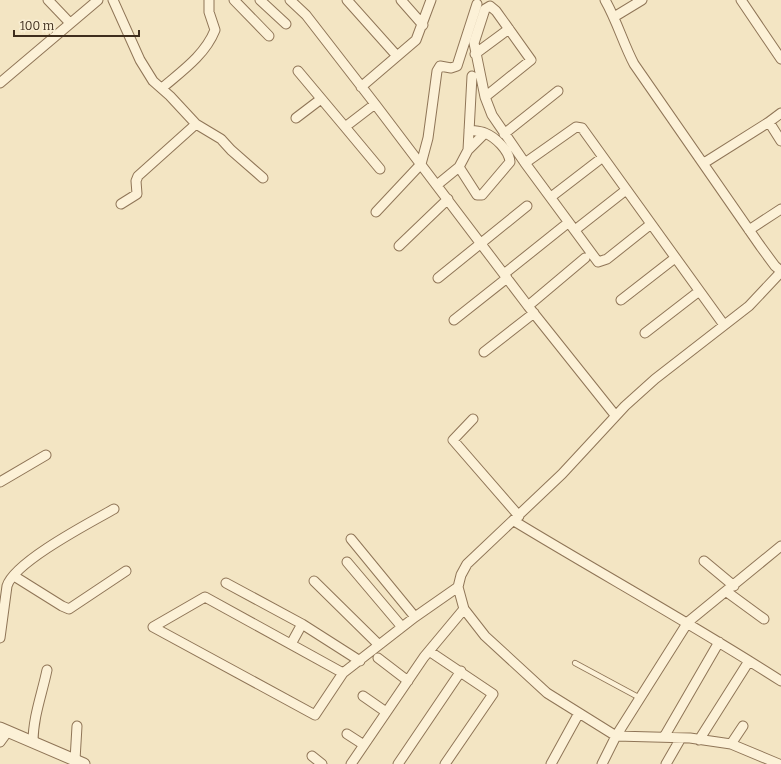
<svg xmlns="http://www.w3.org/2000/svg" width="781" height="764" viewBox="0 0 781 764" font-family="Bitter,serif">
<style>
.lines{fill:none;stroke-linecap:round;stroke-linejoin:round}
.service-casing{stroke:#8f7557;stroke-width:6}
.minor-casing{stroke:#8f7557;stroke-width:11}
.tertiary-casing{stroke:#8f7557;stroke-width:13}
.service{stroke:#fcf1d7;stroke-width:4.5}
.minor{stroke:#fcf1d7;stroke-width:9}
.tertiary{stroke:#fcf1d7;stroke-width:11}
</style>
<rect width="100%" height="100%" fill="#f3e5c3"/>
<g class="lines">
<defs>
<path id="service" d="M 575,663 L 640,698"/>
<path id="minor" d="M 48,0 L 70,23
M 113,0 L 140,60 L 153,81 L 170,96 L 196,124 L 221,139 L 231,150 L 263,178
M 234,0 L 269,36
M 260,0 L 286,24
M 290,0 L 306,15 L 375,104
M 347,0 L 397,56
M 401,0 L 423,25
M 605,0 C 617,21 623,43 634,64 L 761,247 L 775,266 L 781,271
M 741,0 L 781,59
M 614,17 L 642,0
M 475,54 L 509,29
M 298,71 L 345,127 L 375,104 L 528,306 L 615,415
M 0,83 L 98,0
M 361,87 L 416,40 L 431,0
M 162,88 C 182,71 205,55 215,30 L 209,12 L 209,0
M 485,97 L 531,60 L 496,11 L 490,6 L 485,9 L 474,43 L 485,97 L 492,115 L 525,163 L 576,127 L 582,128 L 724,325
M 781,113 L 769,122 L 781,141
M 296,118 L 321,99
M 345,127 L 380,169
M 504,134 L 558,91
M 468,150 L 485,133
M 525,163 L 598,262 L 607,259 L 651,224
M 704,163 L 769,122
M 459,167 L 477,195 L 482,195 L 510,162 C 509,150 495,137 485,133 C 480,131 474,131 469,130
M 437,185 L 459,167 L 468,150 L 472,76
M 551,197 L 603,157
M 121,204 L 137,194 L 136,181 L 138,176 L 196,124
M 376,212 L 421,164 L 428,138 L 437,71 L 440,66 L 451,68 L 457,66 L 477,4
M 575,230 L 626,190
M 749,230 L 781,209
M 399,246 L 448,199
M 504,274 L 564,226
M 438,278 L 527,206
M 621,300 L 675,258
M 528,306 L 585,258
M 454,320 L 507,278
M 645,333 L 698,292
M 484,352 L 534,313
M 473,419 L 453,440 L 519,516
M 0,482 L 46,455
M 514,521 C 603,575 694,625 781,681
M 351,539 L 415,617 L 458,587
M 704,561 L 734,586
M 347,562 L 402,627
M 14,576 L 62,606 L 69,609 L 126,571
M 314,581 L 378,644
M 226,583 L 302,624 L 360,661
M 727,592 L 764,619
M 0,638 L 7,586 C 14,562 91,522 114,509
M 291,644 L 302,624
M 429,651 L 493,694 L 445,764
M 378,658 L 408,681
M 343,673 L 205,597 L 153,627 L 315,715 L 343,673 L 415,617
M 363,696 L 386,712
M 347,734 L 364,745
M 664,737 L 719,642
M 699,740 L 749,661
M 0,742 L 8,731
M 33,742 C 33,717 42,694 47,670
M 731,744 L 743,726
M 312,756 L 322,764
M 75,760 L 77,726
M 351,764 L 424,657 L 464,609
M 398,764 L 461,671
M 551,764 L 579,713
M 602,764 L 616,736 L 688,622 L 781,546
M 666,764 L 681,738
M 779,764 L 731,744 L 690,738 L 616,736 L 547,693 L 485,636 L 464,609 L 458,587 L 461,575 L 467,564 L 562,474 L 625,406 L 655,379 L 749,306 L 781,272"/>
<path id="tertiary" d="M 0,728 L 84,764"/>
</defs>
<use href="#service" class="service-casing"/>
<use href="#minor" class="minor-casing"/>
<use href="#tertiary" class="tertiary-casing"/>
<use href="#service" class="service"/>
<use href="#minor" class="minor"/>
<use href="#tertiary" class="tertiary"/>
</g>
<path d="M14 30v6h125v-6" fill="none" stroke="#3e2d1d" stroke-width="2"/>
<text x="20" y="30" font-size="12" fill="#3e2d1d" stroke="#f9eed3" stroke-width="3" paint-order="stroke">100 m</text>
</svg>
